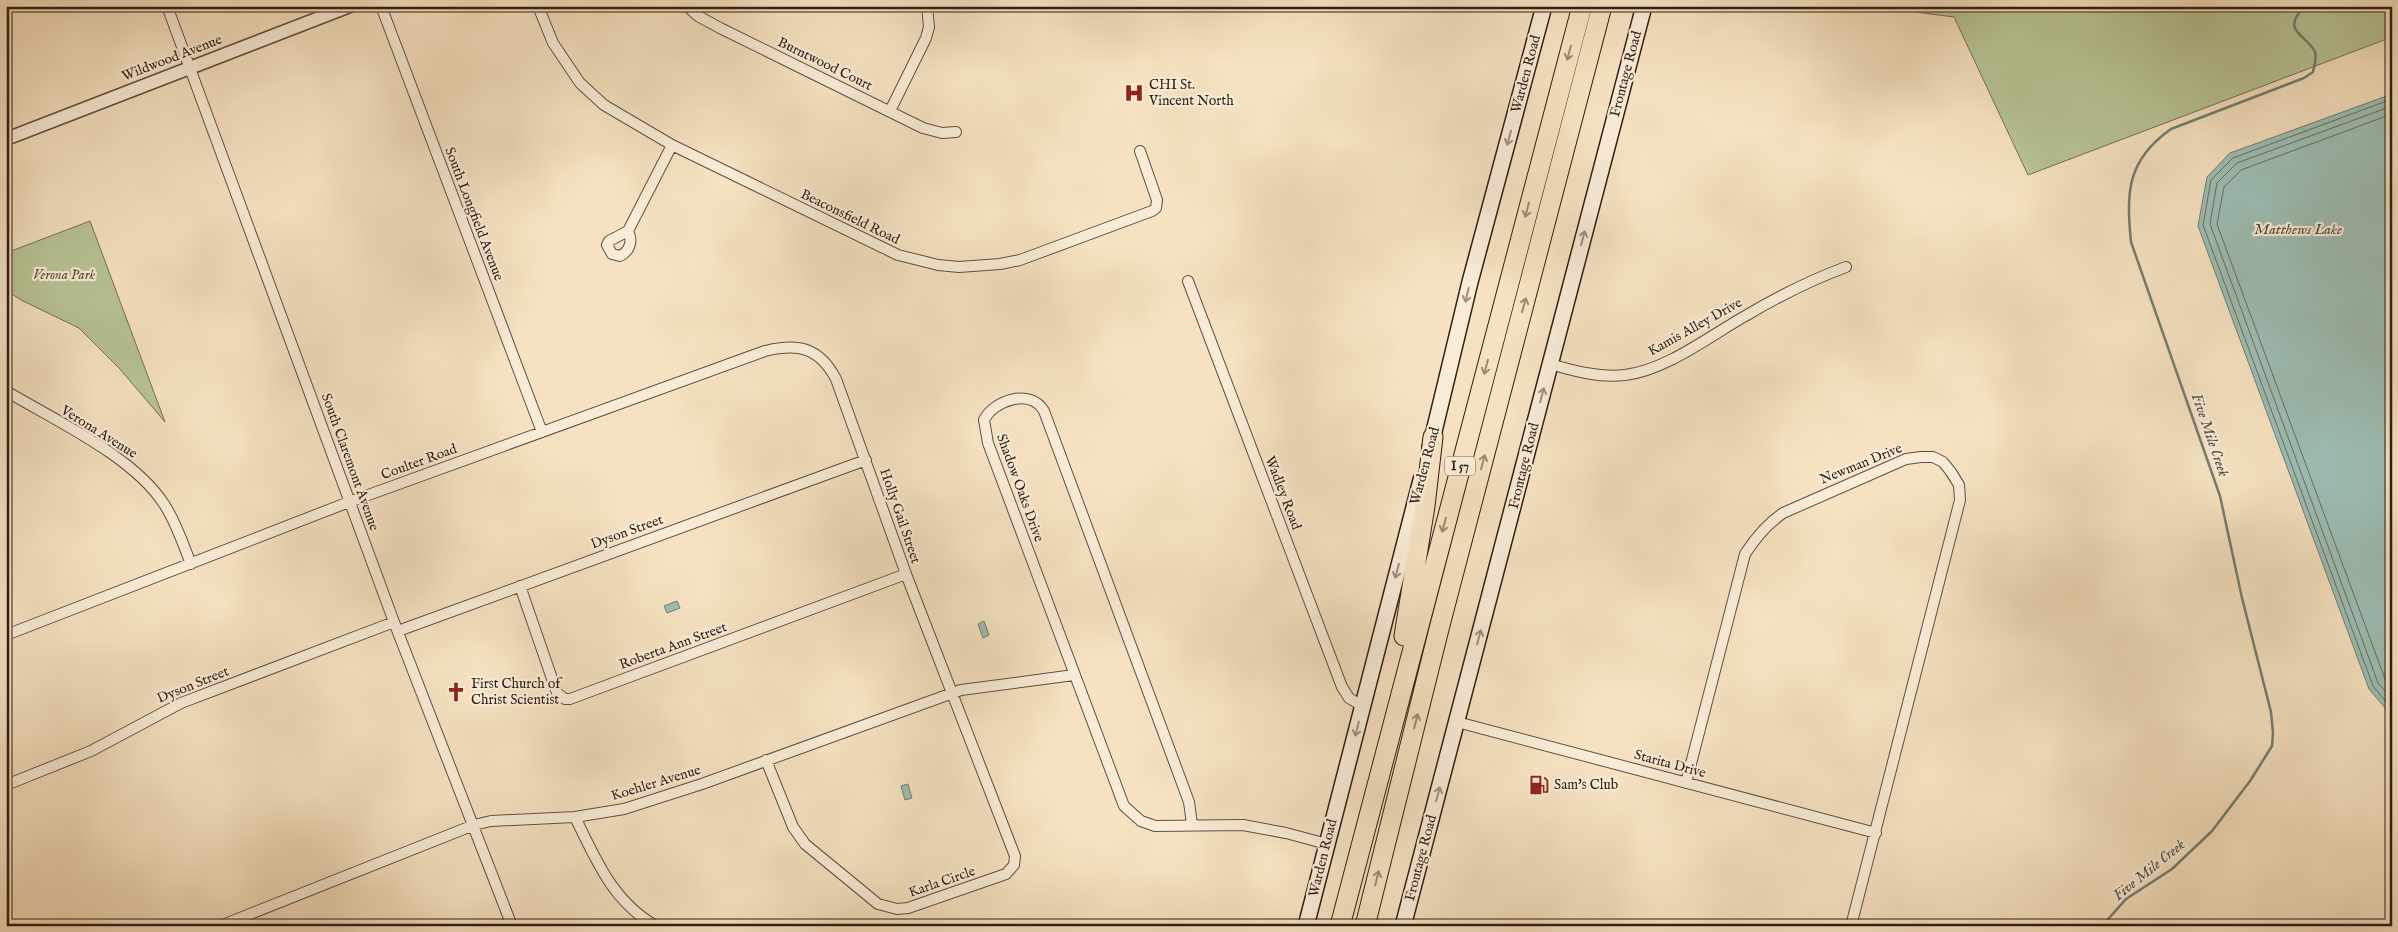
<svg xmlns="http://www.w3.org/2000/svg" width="2398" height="932" viewBox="0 0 2398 932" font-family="'IM FELL English',serif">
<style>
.green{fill:#b8c496;stroke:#747055}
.water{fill:#9dbeb3;stroke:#717e73}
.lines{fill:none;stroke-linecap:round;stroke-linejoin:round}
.shore{stroke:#666e64;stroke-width:1}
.stream{stroke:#717e73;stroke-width:2.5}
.minor-casing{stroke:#624e3f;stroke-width:12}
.tertiary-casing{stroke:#624e3f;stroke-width:15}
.secondary-casing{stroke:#301d14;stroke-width:18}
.motorway-casing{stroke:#301d14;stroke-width:21}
.minor{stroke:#f9ecd7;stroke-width:10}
.tertiary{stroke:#f9ecd7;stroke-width:12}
.secondary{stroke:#f9ecd7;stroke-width:15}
.motorway{stroke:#f6e2c1;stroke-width:19}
.oneway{stroke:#9d8973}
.oneway2{stroke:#9f8f7f}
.labels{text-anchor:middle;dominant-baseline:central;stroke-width:4.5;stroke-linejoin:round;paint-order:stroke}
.shield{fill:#f9ecd7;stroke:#6c5b4e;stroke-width:1}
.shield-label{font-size:12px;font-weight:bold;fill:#301d14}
.street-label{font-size:14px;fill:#301d14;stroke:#f9ecd7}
.poi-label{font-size:14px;fill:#301d14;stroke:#f9ecd7;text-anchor:start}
.park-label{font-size:14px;font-style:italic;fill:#594f3b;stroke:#f9ecd7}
.water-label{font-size:15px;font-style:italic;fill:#514d44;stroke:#f9ecd7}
</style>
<rect width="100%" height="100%" fill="#f6e2c1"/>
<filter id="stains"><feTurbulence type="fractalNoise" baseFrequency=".004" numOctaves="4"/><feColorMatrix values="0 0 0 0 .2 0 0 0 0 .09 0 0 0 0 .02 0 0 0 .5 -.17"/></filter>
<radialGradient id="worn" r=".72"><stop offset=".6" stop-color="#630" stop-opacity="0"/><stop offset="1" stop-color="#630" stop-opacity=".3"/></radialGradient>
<path class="green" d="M 1916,6 L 2392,6 L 2392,37 L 2028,175 L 1954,17 L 1915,12 Z
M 90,221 L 165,422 L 119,368 L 79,328 L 21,300 L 6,290 L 6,253 Z"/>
<path class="water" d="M 2392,94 L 2392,716 L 2369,689 L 2198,226 L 2207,177 L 2230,153 Z
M 677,601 L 680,608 L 667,613 L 664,606 Z
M 984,621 L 989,635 L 983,638 L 978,624 Z
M 908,784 L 912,798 L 905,800 L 901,786 Z"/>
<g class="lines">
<path class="shore" d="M 2392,99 L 2233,158 L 2211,180 L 2203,225 L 2373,686 L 2392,709
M 2392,106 L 2237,163 L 2217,183 L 2210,224 L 2378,683 L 2392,699
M 2392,114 L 2241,170 L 2224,187 L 2217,224 L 2385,679 L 2392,687"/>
<path class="stream" d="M 2102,926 L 2126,899 L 2172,869 L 2212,831 L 2250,781 L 2272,746 L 2273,733 L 2271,712 L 2242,598 L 2220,496 L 2131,242 C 2126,192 2127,160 2171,129 L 2304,78 L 2313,72 C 2314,66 2317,58 2315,52 C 2307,34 2279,32 2305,6"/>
<defs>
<path id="minor" d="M 167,6 L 394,622 L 512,926
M 381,6 L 542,432
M 538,6 L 553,43 L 580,83 L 604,105 L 672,145 L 898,255 L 938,265 L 959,267 L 1000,264 L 1020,260 L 1152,211 L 1156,208 L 1157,200 L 1140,151
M 687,6 L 698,16 L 720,28 L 923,128 L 942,133 L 956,132
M 890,111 L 926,38 L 929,27 L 927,6
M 628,231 L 672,145
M 628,231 C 633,241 630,251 620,256 L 612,254 L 607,245 L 609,241 Z
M 1188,281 L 1342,687 L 1349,698 L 1362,706
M 1550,364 C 1574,371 1600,378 1625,375 C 1667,370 1711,335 1747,315 C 1779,296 1811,280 1846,267
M 6,391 C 56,421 133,456 164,504 C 176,522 183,544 191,564
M 520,586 L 557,693 L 565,699 L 570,699 L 906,574
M 398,631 L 866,460
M 6,635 L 349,502 L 765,351 C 798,343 819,347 836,379 L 906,574 L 1015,856 L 1014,865 L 1006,874 L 908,908 L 897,909 L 878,904 L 805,844 L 793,827 L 766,760
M 1457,722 L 1876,833
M 1686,783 L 1745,554 C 1756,537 1767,524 1783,513 L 1906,459 L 1921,457 L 1933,457 L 1943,462 L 1951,472 L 1959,485 L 1960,500 L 1851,926
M 6,785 L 91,751 L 181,703 L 394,622
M 575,817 C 596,860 613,902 656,926
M 1192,824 L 1189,802 L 1044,411 C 1031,388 994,400 984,420 L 988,443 L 1124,806 L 1141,821 L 1155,826 L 1243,825 L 1286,833 L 1327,844
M 220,926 L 474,825 L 491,821 L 575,817 L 624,809 L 702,784 L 961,690 L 1074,675"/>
<path id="tertiary" d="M 6,139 L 350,6"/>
<path id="secondary" d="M 1430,448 L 1470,282 L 1544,6
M 1306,926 L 1421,480
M 1403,926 L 1644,6"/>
<path id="motorway" d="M 1404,636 L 1425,506 L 1433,437
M 1340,926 L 1582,6
M 1365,926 L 1439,629 L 1602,6"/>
</defs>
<use href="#minor" class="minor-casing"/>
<use href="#tertiary" class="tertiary-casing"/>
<use href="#secondary" class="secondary-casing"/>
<use href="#motorway" class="motorway-casing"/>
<use href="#minor" class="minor"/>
<use href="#tertiary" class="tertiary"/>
<use href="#secondary" class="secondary"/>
<use href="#motorway" class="motorway"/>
</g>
<defs><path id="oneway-shaft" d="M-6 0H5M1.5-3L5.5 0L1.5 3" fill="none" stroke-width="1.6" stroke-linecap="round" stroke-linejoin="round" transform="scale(1.25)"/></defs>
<g class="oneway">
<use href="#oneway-shaft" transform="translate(1569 53) rotate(105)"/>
<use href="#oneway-shaft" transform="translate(1527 210) rotate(105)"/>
<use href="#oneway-shaft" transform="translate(1524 305) rotate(-75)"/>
<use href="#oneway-shaft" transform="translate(1486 367) rotate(105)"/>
<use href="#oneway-shaft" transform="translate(1483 462) rotate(-75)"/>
<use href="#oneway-shaft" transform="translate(1444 525) rotate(105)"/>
<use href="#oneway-shaft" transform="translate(1416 721) rotate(-76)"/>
<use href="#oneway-shaft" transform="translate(1377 878) rotate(-76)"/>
</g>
<g class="oneway2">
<use href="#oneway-shaft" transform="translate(1509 138) rotate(105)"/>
<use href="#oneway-shaft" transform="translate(1583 238) rotate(-75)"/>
<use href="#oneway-shaft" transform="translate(1467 295) rotate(103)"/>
<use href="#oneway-shaft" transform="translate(1542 395) rotate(-75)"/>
<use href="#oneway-shaft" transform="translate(1397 571) rotate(105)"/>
<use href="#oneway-shaft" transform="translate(1479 637) rotate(-75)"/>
<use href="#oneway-shaft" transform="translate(1357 729) rotate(104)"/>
<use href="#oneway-shaft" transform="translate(1438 794) rotate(-75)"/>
</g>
<defs>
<symbol id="hospital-bare" viewBox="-9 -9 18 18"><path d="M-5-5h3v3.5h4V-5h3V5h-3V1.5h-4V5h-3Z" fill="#8f2418" stroke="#f9ecd7" stroke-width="2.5" paint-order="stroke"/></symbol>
<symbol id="church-bare" viewBox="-9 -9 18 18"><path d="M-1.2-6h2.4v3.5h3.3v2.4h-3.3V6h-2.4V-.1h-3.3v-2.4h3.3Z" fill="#8f2418" stroke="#f9ecd7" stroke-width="2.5" paint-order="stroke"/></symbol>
<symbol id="fuel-bare" viewBox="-9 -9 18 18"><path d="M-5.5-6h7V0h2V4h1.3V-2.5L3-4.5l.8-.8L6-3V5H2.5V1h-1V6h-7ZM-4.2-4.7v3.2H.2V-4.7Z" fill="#8f2418" stroke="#f9ecd7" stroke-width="2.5" paint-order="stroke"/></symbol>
</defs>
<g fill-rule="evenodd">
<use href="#hospital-bare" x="1120" y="79" width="28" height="28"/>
<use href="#church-bare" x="442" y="678" width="28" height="28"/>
<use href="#fuel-bare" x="1525" y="771" width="28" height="28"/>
</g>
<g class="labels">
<rect class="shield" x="1445" y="456.5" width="30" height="19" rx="4"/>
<g class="shield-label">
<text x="1460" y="466">I 57</text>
</g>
<g class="street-label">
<text transform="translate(172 58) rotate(-21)">Wildwood Avenue</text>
<text transform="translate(825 64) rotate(26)">Burntwood Court</text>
<text transform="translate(1526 74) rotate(-75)">Warden Road</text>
<text transform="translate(1626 74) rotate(-75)">Frontage Road</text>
<text transform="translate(474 214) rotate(69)">South Longfield Avenue</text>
<text transform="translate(850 217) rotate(26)">Beaconsfield Road</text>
<text transform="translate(1695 327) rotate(-29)">Kamis Alley Drive</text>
<text transform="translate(99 432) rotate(32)">Verona Avenue</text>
<text transform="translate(350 462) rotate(70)">South Claremont Avenue</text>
<text transform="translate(419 462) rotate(-20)">Coulter Road</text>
<text transform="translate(1861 464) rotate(-22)">Newman Drive</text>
<text transform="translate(1425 466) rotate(-75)">Warden Road</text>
<text transform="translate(1524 466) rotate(-76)">Frontage Road</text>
<text transform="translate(1020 488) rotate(70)">Shadow Oaks Drive</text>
<text transform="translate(1283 493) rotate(69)">Wadley Road</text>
<text transform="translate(900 516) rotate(71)">Holly Gail Street</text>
<text transform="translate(627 532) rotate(-20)">Dyson Street</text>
<text transform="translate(673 646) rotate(-20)">Roberta Ann Street</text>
<text transform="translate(193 685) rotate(-22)">Dyson Street</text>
<text transform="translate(1670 764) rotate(15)">Starita Drive</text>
<text transform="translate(656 783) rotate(-17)">Koehler Avenue</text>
<text transform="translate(1323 858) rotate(-76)">Warden Road</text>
<text transform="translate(1421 858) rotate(-75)">Frontage Road</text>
<text transform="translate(942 882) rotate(-19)">Karla Circle</text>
</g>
<g class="poi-label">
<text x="1149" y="85">CHI St.<tspan x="1149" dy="16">Vincent North</tspan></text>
<text x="471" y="684">First Church of<tspan x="471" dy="16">Christ Scientist</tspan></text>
<text x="1554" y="785">Sam's Club</text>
</g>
<g class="park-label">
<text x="64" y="275">Verona Park</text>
</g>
<g class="water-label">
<text x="2298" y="229">Matthews Lake</text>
<text transform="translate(2210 435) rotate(71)">Five Mile Creek</text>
<text transform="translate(2149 870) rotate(-39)">Five Mile Creek</text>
</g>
</g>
<rect width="2398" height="932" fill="none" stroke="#f6e2c1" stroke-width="25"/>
<rect x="8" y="8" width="2383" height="917" fill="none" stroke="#301d14" stroke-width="2.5"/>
<rect x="12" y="12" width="2373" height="907" fill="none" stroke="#301d14"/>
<rect width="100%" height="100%" filter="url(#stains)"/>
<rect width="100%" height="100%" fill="url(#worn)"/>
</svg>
